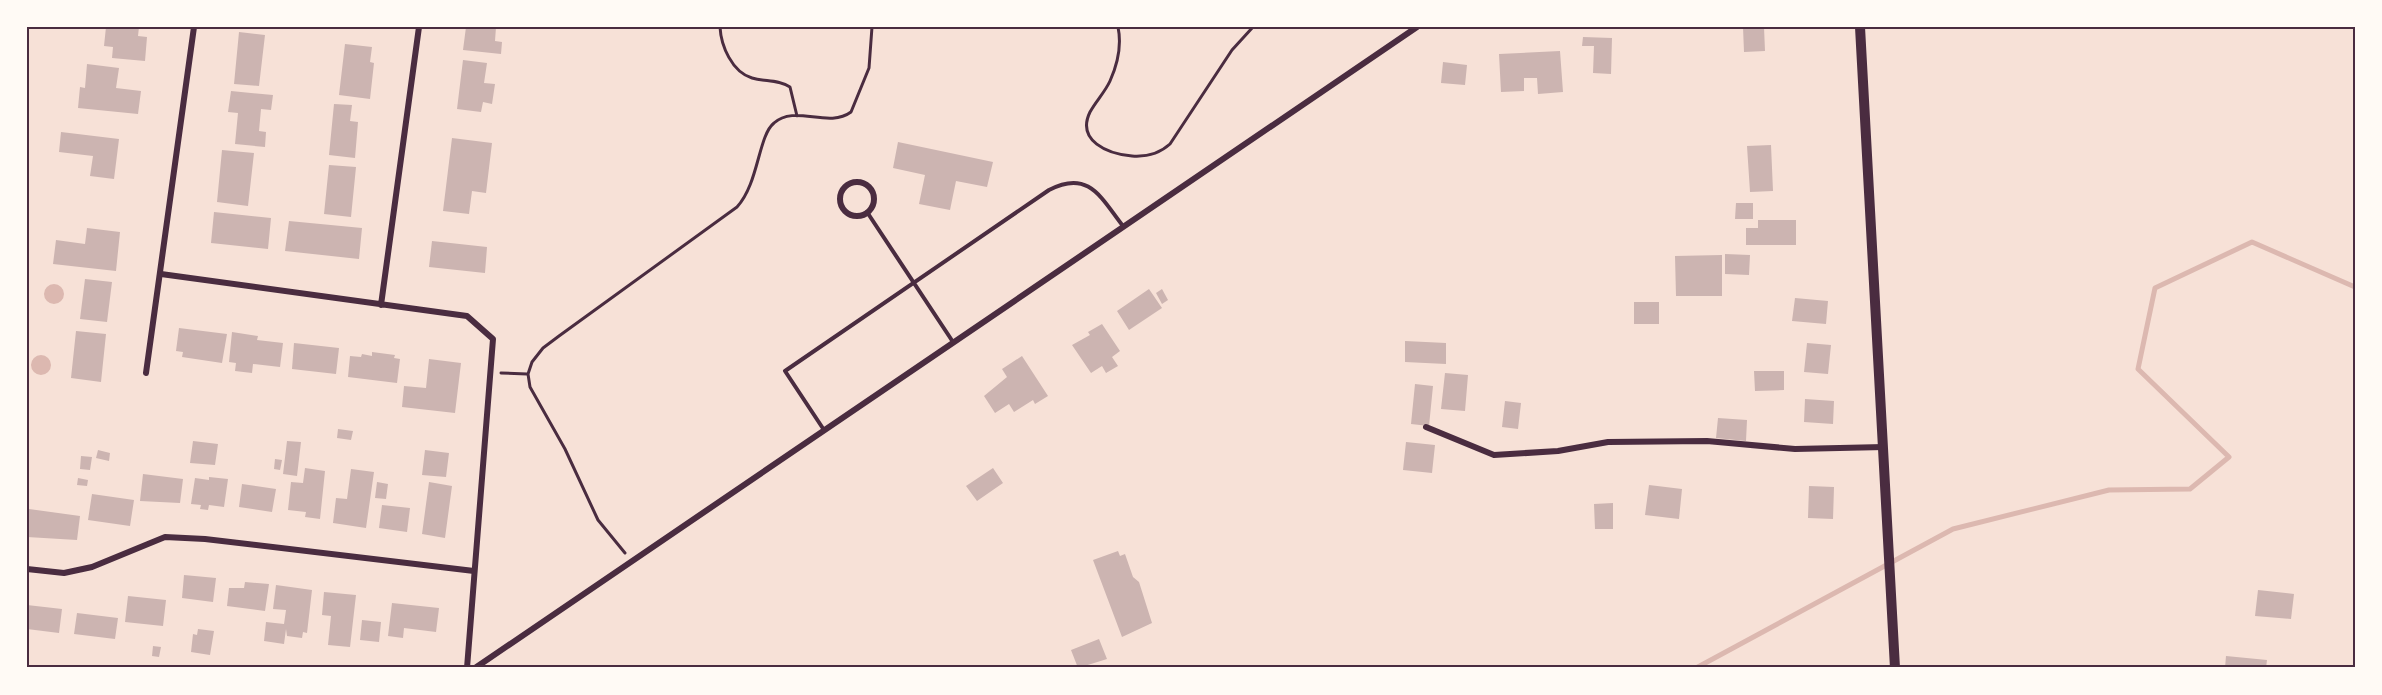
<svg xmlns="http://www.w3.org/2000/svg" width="2382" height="695" viewBox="0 0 2382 695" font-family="'Alegreya Sans',sans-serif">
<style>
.water{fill:#dcb8b0}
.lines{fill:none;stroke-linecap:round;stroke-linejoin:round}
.stream{stroke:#dcb8b0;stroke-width:5}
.building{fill:#ccb4b1}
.path{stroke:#4a2c40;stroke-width:3}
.service{stroke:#4a2c40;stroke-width:4}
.minor{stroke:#4a2c40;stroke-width:6}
.tertiary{stroke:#4a2c40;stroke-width:10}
.neatline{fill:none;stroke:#4a2c40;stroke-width:2}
</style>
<rect width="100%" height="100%" fill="#f7e1d7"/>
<path class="water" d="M44 294a10 10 0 1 1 20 0a10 10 0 1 1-20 0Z
M31 365a10 10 0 1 1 20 0a10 10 0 1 1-20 0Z"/>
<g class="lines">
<path class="stream" d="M 1696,668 L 1953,529 L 2109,490 L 2190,489 L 2229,457 L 2138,369 L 2155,288 L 2252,242 L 2355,287"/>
</g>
<path class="building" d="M 106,27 L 139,27 L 138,36 L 147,37 L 145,61 L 112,58 L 113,47 L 104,46 Z
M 466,27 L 496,27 L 495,41 L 502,42 L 501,54 L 463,50 Z
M 1743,27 L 1764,27 L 1765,51 L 1744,52 Z
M 239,32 L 265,35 L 259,86 L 234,84 Z
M 1583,37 L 1612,38 L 1611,74 L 1593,73 L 1594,46 L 1582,46 Z
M 345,44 L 372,47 L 370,62 L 374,63 L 370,99 L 339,95 Z
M 1560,51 L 1563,92 L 1538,94 L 1537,78 L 1524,78 L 1524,91 L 1501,92 L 1499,54 Z
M 463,60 L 487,63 L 484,83 L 495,84 L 492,104 L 483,102 L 481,112 L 457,109 Z
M 1443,62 L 1467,65 L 1465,85 L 1441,83 Z
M 87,64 L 119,68 L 116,88 L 141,91 L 138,114 L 78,108 L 80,87 L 85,88 Z
M 231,91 L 273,95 L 271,110 L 261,109 L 259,131 L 266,132 L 265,147 L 235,144 L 238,113 L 228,112 Z
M 334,104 L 352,105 L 350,121 L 358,122 L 355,158 L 329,155 Z
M 61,132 L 119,139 L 114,179 L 90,176 L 93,156 L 59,152 Z
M 452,138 L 492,143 L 486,193 L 472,191 L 469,214 L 443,211 Z
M 898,142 L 993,162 L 987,187 L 956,181 L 950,210 L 919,204 L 925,175 L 893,168 Z
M 1771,145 L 1773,191 L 1750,192 L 1747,146 Z
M 222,150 L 254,153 L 248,206 L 217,202 Z
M 329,165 L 356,167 L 351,217 L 324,214 Z
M 1736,203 L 1753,203 L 1753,219 L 1735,219 Z
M 214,212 L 271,218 L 268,249 L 211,243 Z
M 1758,220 L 1796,220 L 1796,245 L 1746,245 L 1746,228 L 1758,228 Z
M 289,221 L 362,228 L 359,259 L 285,251 Z
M 87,228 L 120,232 L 116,271 L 53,264 L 56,240 L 85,244 Z
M 432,241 L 487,247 L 485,273 L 429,267 Z
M 1725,254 L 1750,255 L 1749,275 L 1725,274 Z
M 1722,255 L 1722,296 L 1676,296 L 1675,256 Z
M 85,279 L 112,282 L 107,322 L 80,319 Z
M 1149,289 L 1162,308 L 1129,330 L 1117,311 Z
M 1162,289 L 1168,300 L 1162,304 L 1156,293 Z
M 1795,298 L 1828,301 L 1826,324 L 1792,321 Z
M 1634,302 L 1659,302 L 1659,324 L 1634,324 Z
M 1102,324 L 1120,351 L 1112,357 L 1118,366 L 1106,373 L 1102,366 L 1091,373 L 1072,345 L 1090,335 L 1088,332 Z
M 179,328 L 227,334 L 222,363 L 182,357 L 183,352 L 176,351 Z
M 76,331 L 106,334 L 101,382 L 71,378 Z
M 232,332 L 258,336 L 257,340 L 283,343 L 280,367 L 253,364 L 252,373 L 235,371 L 236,363 L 229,362 Z
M 1405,341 L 1446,343 L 1446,364 L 1405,362 Z
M 294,343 L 339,348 L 336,374 L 292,369 Z
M 1807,343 L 1831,345 L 1828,374 L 1804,372 Z
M 372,352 L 395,355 L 394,358 L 400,359 L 397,383 L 348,377 L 350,356 L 361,357 L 362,354 L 372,356 Z
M 1022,356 L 1048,396 L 1035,404 L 1033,400 L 1014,412 L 1009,404 L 995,413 L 984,396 L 1007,377 L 1002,369 Z
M 429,359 L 461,363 L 455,413 L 402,407 L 404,386 L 426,388 Z
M 1754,371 L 1784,371 L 1784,390 L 1755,391 Z
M 1445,373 L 1468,375 L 1465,411 L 1441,409 Z
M 1415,384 L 1433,386 L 1429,426 L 1411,424 Z
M 1805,399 L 1834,401 L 1833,424 L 1804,422 Z
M 1505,401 L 1521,403 L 1518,429 L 1502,427 Z
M 1718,418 L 1747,420 L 1746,441 L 1716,438 Z
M 338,429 L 353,431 L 351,440 L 337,438 Z
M 193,441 L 218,444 L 215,465 L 190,463 Z
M 287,441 L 301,442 L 297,476 L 283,474 Z
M 1406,442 L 1435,445 L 1432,473 L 1403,470 Z
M 98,450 L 110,453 L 109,461 L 96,458 Z
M 425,450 L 449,453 L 446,477 L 422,475 Z
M 81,456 L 92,457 L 90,470 L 80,469 Z
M 275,459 L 282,460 L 280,470 L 274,469 Z
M 305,468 L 325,471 L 320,519 L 305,517 L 306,512 L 288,510 L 291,482 L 303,483 Z
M 993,468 L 1003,483 L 977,501 L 966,486 Z
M 351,469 L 374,472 L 366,528 L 333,523 L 336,498 L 347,499 Z
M 143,474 L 183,479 L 180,503 L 140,501 Z
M 209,477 L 228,479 L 224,507 L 209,505 L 208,510 L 200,509 L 201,505 L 191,504 L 195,478 L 209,480 Z
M 78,478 L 88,480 L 87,486 L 77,485 Z
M 377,482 L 388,484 L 386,499 L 375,498 Z
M 429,482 L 452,486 L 445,538 L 422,534 Z
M 242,484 L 276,489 L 272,512 L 239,507 Z
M 1649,485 L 1682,489 L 1679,519 L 1645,515 Z
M 1809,486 L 1834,487 L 1833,519 L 1808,518 Z
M 92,494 L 134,500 L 130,526 L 88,520 Z
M 1613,503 L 1613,529 L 1595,529 L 1594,504 Z
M 382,505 L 410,508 L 407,532 L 379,528 Z
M 29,509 L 80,516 L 77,540 L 27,537 Z
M 1118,551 L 1120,556 L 1125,554 L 1133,577 L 1139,582 L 1152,623 L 1122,637 L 1093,560 Z
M 184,575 L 216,578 L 213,602 L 182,598 Z
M 245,582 L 269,584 L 265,611 L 227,606 L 229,588 L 244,588 Z
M 276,585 L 312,590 L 307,633 L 303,632 L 302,638 L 287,636 L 286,629 L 284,644 L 264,641 L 266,622 L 284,624 L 286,610 L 273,609 Z
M 2258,590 L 2294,594 L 2291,619 L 2255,616 Z
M 324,592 L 356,595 L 350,647 L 328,645 L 331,616 L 322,615 Z
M 128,596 L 166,600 L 163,626 L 125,622 Z
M 392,603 L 439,608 L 436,632 L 404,628 L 403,638 L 388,636 Z
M 27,605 L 62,609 L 59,633 L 27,629 Z
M 77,613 L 118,618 L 115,639 L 74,634 Z
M 362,620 L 381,622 L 379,642 L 360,640 Z
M 198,629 L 214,631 L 210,655 L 191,652 L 193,634 L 197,635 Z
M 1099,639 L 1107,659 L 1078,668 L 1071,650 Z
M 153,646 L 161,647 L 159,657 L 152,656 Z
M 2226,656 L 2267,660 L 2266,668 L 2225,668 Z"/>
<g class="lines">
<path class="path" d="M 720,27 C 721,46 732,72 752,78 C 766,82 777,79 790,87 L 797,116
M 1118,27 C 1122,46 1118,63 1110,81 C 1105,92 1096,101 1090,112 C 1076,141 1108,154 1132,156 C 1146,157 1159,154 1170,144 L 1232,50 L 1253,27
M 501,373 L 527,374
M 625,553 L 598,520 L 565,449 L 530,387 L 528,374 L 532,362 L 543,348 L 559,336 L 737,207 C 759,183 758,136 774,123 C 795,104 828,129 851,112 L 869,68 L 872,27"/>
<path class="service" d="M 867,212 L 953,342
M 824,430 L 785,371 L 1049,190 C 1089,169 1101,198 1123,226"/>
<path class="minor" d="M840 199a17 17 0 1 1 34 0a17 17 0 1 1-34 0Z
M 161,274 L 467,316 L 493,339 L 467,668
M 381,305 L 419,27
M 146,373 L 194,27
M 1426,427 L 1494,455 L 1558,451 L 1608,442 L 1707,441 L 1795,449 L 1884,447
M 27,569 L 64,573 L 92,567 L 165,537 L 205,539 L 474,571
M 475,668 L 1417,27"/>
<path class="tertiary" d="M 1860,27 L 1895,668"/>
</g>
<rect width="2382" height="695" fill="none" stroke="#fffaf5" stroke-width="57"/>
<rect x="28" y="28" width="2326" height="638" class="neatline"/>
</svg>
